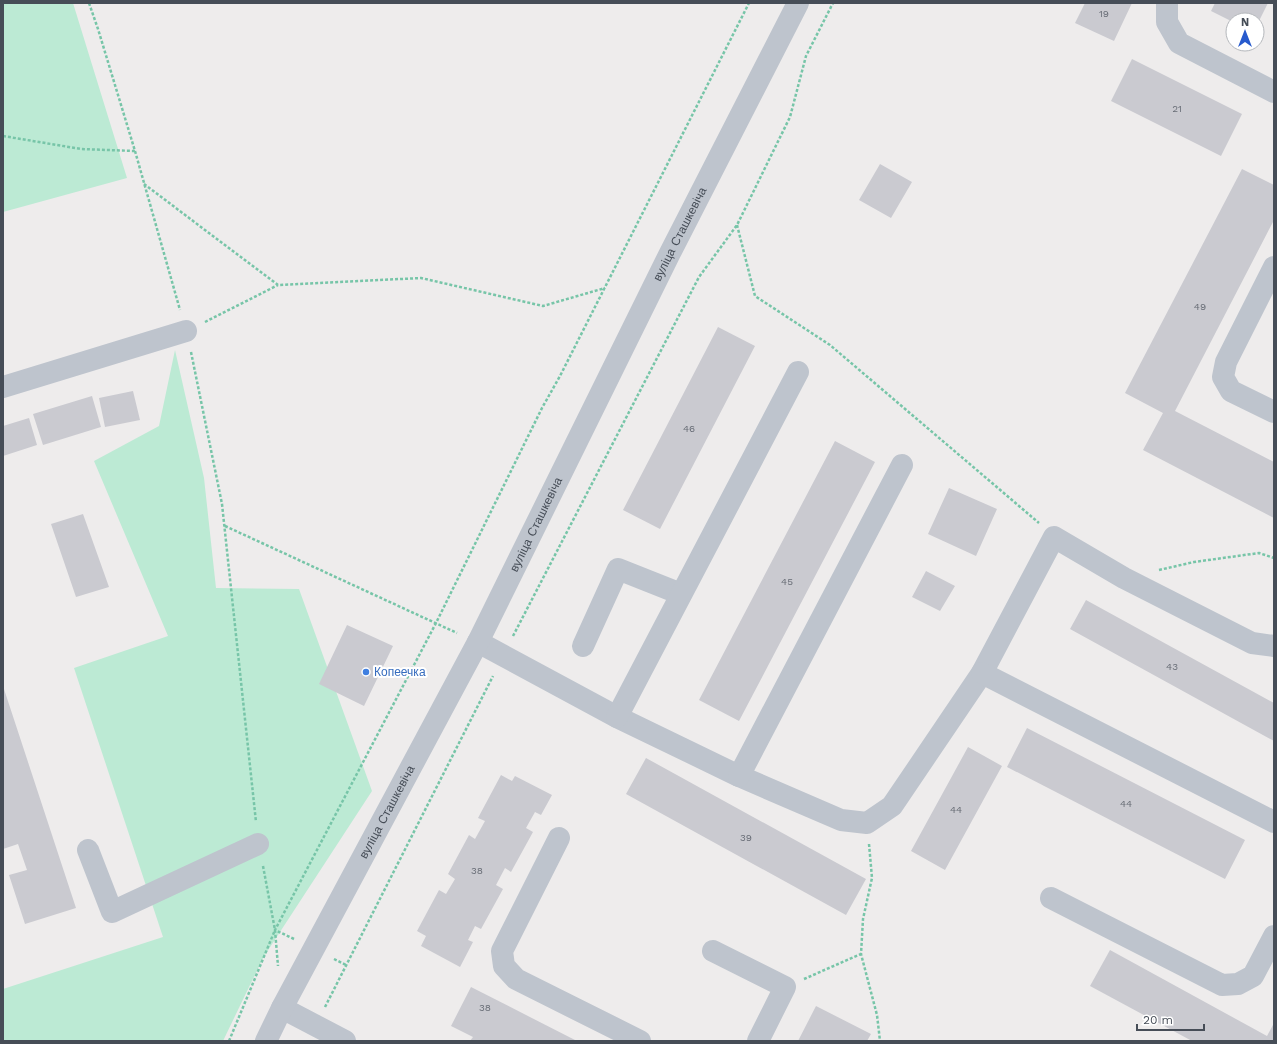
<svg xmlns="http://www.w3.org/2000/svg" width="1277" height="1044" viewBox="0 0 1277 1044" font-family="'Work Sans',sans-serif">
<style>
.green{fill:#bcead4}
.building{fill:#cacad0}
.lines{fill:none;stroke-linecap:round;stroke-linejoin:round}
.path{stroke:#77c5a8;stroke-width:2.5;stroke-dasharray:3 2;stroke-linecap:butt}
.minor{stroke:#bec4cd;stroke-width:22}
.shop-dot{fill:#3f7fe0;stroke:#fff;stroke-width:1.5}
.labels{text-anchor:middle;dominant-baseline:central;stroke-width:4;stroke-linejoin:round;paint-order:stroke}
.number-label{font-size:10px;fill:#676c75}
.street-label{font-size:12px;fill:#464d57;stroke:#fff}
.shop-label{font-size:12px;fill:#366cbe;stroke:#fff;text-anchor:start}
</style>
<rect width="100%" height="100%" fill="#eeecec"/>
<path class="green" d="M 3,3 L 73,3 L 127,178 L 3,212 Z
M 175,350 L 204,478 L 216,588 L 299,589 L 372,791 L 263,958 L 223,1041 L 3,1041 L 3,989 L 163,937 L 74,668 L 168,636 L 94,461 L 159,426 Z"/>
<path class="building" d="M 1085,3 L 1132,3 L 1114,41 L 1075,23 Z
M 1215,3 L 1268,3 L 1257,25 L 1257,20 L 1233,20 L 1233,22 L 1211,11 Z
M 1132,59 L 1242,114 L 1221,156 L 1111,101 Z
M 880,164 L 912,182 L 891,218 L 859,200 Z
M 1242,169 L 1274,185 L 1274,220 L 1175,411 L 1274,462 L 1274,518 L 1143,450 L 1163,413 L 1125,393 Z
M 718,327 L 755,346 L 660,529 L 623,510 Z
M 133,391 L 140,420 L 105,427 L 99,398 Z
M 92,396 L 101,427 L 43,445 L 33,414 Z
M 29,418 L 37,445 L 3,456 L 3,426 Z
M 835,441 L 875,462 L 739,721 L 699,700 Z
M 949,488 L 997,509 L 976,556 L 928,534 Z
M 83,514 L 109,587 L 76,597 L 51,524 Z
M 926,571 L 955,586 L 940,611 L 912,597 Z
M 1086,600 L 1274,703 L 1274,741 L 1070,629 Z
M 347,625 L 393,646 L 364,706 L 319,684 Z
M 3,686 L 76,908 L 25,924 L 9,875 L 27,870 L 18,844 L 3,849 Z
M 1027,728 L 1245,840 L 1225,879 L 1007,767 Z
M 968,747 L 1002,766 L 945,870 L 911,851 Z
M 646,758 L 866,879 L 846,915 L 626,794 Z
M 501,775 L 512,781 L 515,776 L 552,795 L 541,815 L 535,812 L 526,828 L 533,832 L 511,872 L 505,868 L 496,885 L 503,889 L 481,929 L 475,926 L 468,940 L 473,942 L 460,967 L 421,946 L 426,936 L 417,931 L 439,890 L 446,894 L 455,879 L 448,874 L 469,835 L 475,839 L 485,821 L 478,818 Z
M 1110,950 L 1267,1036 L 1274,1023 L 1274,1041 L 1192,1041 L 1090,986 Z
M 471,987 L 577,1041 L 470,1041 L 473,1037 L 451,1026 Z
M 816,1006 L 871,1034 L 867,1041 L 798,1041 Z"/>
<g class="lines">
<path class="path" d="M 89,3 L 98,29 L 135,151 L 180,310
M 3,136 L 81,149 L 135,151
M 144,184 L 278,285 L 421,278 L 543,306 L 605,288
M 737,225 L 755,296 L 830,345 L 1039,523
M 205,322 L 278,285
M 191,352 L 222,504 L 256,822
M 225,526 L 457,633
M 1159,570 L 1194,562 L 1259,553 L 1274,558
M 513,636 L 699,277 L 737,225 L 790,117 L 806,56 L 833,3
M 869,844 L 872,878 L 863,919 L 861,954 L 877,1015 L 880,1041
M 263,866 L 275,930 L 278,966
M 294,939 L 275,930 L 436,623 L 542,408 L 560,376 L 749,3
M 334,959 L 346,965
M 804,979 L 861,954
M 325,1007 L 493,676
M 229,1041 L 275,930"/>
<g class="minor">
<path d="M 1167,3 L 1167,22 L 1179,43 L 1274,92"/>
<path d="M 1274,267 L 1226,362 L 1223,377 L 1231,391 L 1274,412"/>
<path d="M 3,387 L 186,331"/>
<path d="M 478,642 L 617,717 L 739,776 L 841,820 L 867,823 L 892,806 L 982,673 L 1054,537 L 1124,578 L 1252,643 L 1274,646"/>
<path d="M 583,646 L 618,569 L 681,594"/>
<path d="M 982,673 L 1274,822"/>
<path d="M 617,717 L 798,372"/>
<path d="M 739,776 L 902,465"/>
<path d="M 559,838 L 502,951 L 504,966 L 516,979 L 640,1041"/>
<path d="M 88,850 L 112,912 L 258,844"/>
<path d="M 1051,898 L 1222,985 L 1238,984 L 1253,976 L 1274,936"/>
<path d="M 713,951 L 785,987 L 758,1041"/>
<path d="M 282,1008 L 345,1041"/>
<path id="s1" d="M 266,1041 L 282,1008 L 478,642 L 670,253 L 798,3"/>
</g>
</g>
<circle class="shop-dot" cx="366" cy="672" r="4"/>
<g class="labels">
<g class="number-label">
<text x="1104" y="13">19</text>
<text x="1177" y="108">21</text>
<text x="1200" y="306">49</text>
<text x="689" y="428">46</text>
<text x="787" y="581">45</text>
<text x="1172" y="666">43</text>
<text x="1126" y="803">44</text>
<text x="956" y="809">44</text>
<text x="746" y="837">39</text>
<text x="477" y="870">38</text>
<text x="485" y="1007">38</text>
</g>
<g class="street-label">
<text stroke="none"><textPath href="#s1" startOffset="907">вуліца Сташкевіча</textPath></text>
<text stroke="none"><textPath href="#s1" startOffset="583">вуліца Сташкевіча</textPath></text>
<text stroke="none"><textPath href="#s1" startOffset="259">вуліца Сташкевіча</textPath></text>
</g>
<g class="shop-label">
<text x="374" y="672">Копеечка</text>
</g>
</g>
<rect width="1277" height="1044" fill="none" stroke="#464d57" stroke-width="8"/>
<g transform="translate(1245 32)"><circle r="19" fill="#ffffff" stroke="#b5b8bc"/>
<path d="M0-3L7 15L0 10L-7 15Z" fill="#275acd"/>
<text y="-6" font-size="11" font-weight="bold" text-anchor="middle" fill="#464d57">N</text>
</g>
<path d="M1137 1024v6h67v-6" fill="none" stroke="#464d57" stroke-width="2"/>
<text x="1143" y="1024" font-size="12" fill="#464d57" stroke="#ffffff" stroke-width="3" paint-order="stroke">20 m</text>
</svg>
